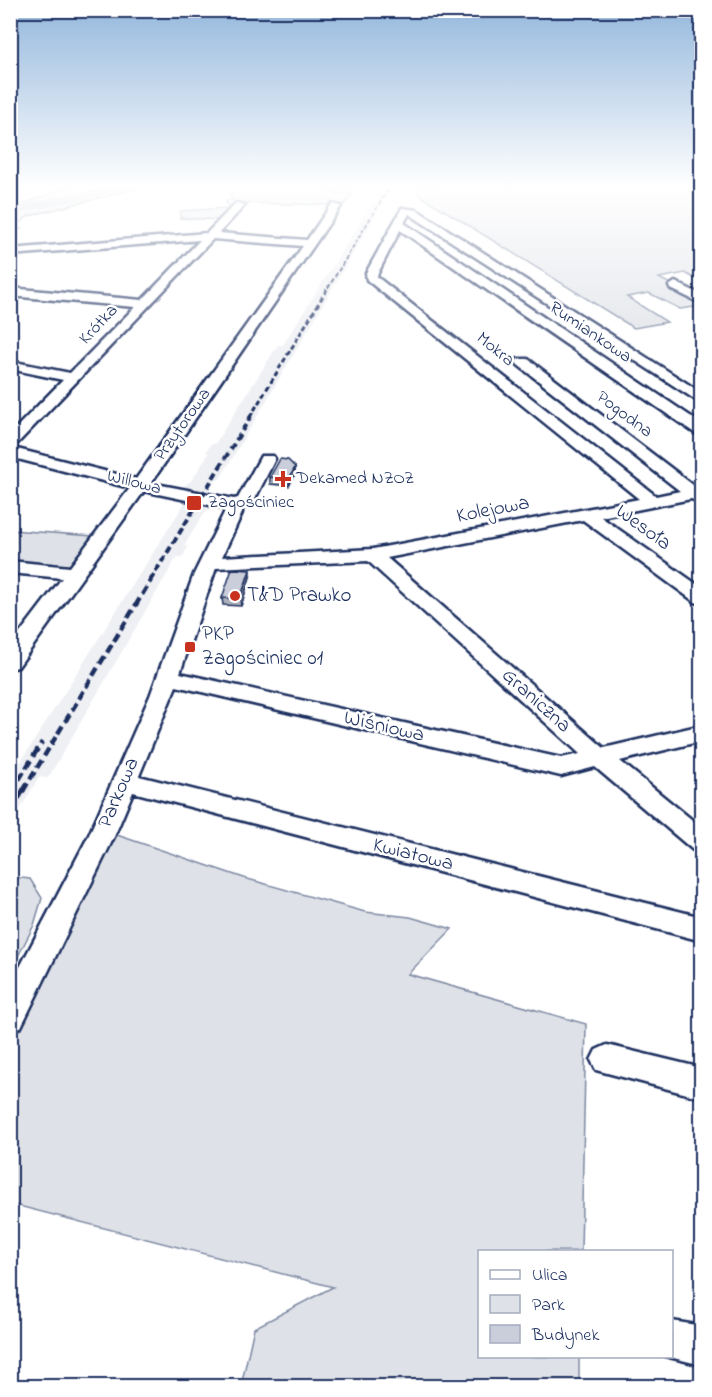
<svg xmlns="http://www.w3.org/2000/svg" width="712" height="1397" viewBox="0 0 712 1397" font-family="'Indie Flower',sans-serif">
<style>
.built{fill:#eff0f4}
.green{fill:#dee1e7;stroke:#7c88a2;stroke-width:1.5}
.lines{fill:none;stroke-linecap:round;stroke-linejoin:round}
.river{fill:#b5bbca;fill-rule:evenodd}
.minor-casing{stroke:#1b2f5e;stroke-width:5}
.minor{fill:#fff;fill-rule:evenodd}
.rail-far4{stroke:#1b2f5e;stroke-width:2;stroke-dasharray:4.5 2;stroke-linecap:butt}
.rail-far3{stroke:#1b2f5e;stroke-width:3;stroke-dasharray:5 3;stroke-linecap:butt}
.rail-far2{stroke:#1b2f5e;stroke-width:4;stroke-dasharray:7 4;stroke-linecap:butt}
.rail-far1{stroke:#1b2f5e;stroke-width:4.5;stroke-dasharray:9 4.5;stroke-linecap:butt}
.rail{stroke:#1b2f5e;stroke-width:5;stroke-dasharray:11 5;stroke-linecap:butt}
.wall{fill:#aeb1bb;stroke:#1b2f5e;stroke-width:1.5}
.shaded-wall{fill:#8d9099;stroke:#1b2f5e;stroke-width:1.5}
.building{fill:#caceda;stroke:#1b2f5e;stroke-width:1.5}
.poi-dot{fill:#c8321e;stroke:#fff;stroke-width:2}
.labels{text-anchor:middle;dominant-baseline:central;stroke-width:5;stroke-linejoin:round;paint-order:stroke}
.far-street-label{font-size:18px;fill:#1b2f5e;stroke:#fff}
.far-poi-label{font-size:18px;fill:#1b2f5e;stroke:#fff;text-anchor:start}
.street-label{font-size:21px;fill:#1b2f5e;stroke:#fff}
.poi-label{font-size:21px;fill:#1b2f5e;stroke:#fff;text-anchor:start}
</style>
<rect width="100%" height="100%" fill="#fff"/>
<filter id="ink" filterUnits="userSpaceOnUse"><feTurbulence type="fractalNoise" baseFrequency=".0167" numOctaves="2"/><feDisplacementMap in="SourceGraphic" scale="12" xChannelSelector="R" yChannelSelector="G"/><feConvolveMatrix kernelMatrix="1 2 1 2 8 2 1 2 1" color-interpolation-filters="sRGB"/></filter>
<g filter="url(#ink)">
<path class="built" d="M 383,186 L 393,186 L 220,479 L 215,481 L 207,493 L 180,489 L 192,480 L 209,453 L 206,452 L 211,444 L 215,444 L 278,345 L 283,345 Z
M 186,501 L 213,507 L 206,511 L 198,523 L 184,546 L 188,547 L 182,558 L 177,557 L 48,778 L 39,777 L 11,825 L 11,777 Z"/>
<path class="green" d="M 69,186 L 123,186 L 11,210 L 11,209 Z
M 137,186 L 146,186 L 29,216 L 16,225 L 21,229 L 11,231 L 11,213 Z
M 227,186 L 380,186 L 377,190 C 360,191 345,186 328,190 L 328,192 L 353,194 L 344,205 L 238,203 L 221,220 L 180,218 L 181,211 L 228,208 L 226,201 L 232,200 Z
M 417,186 L 701,186 L 701,282 L 685,273 L 659,278 L 701,300 L 701,306 L 680,309 L 649,293 L 627,297 L 667,322 L 634,328 L 421,196 L 415,189 Z
M 10,530 L 93,536 L 70,568 L 11,562 Z
M 114,834 L 244,878 L 365,912 L 410,917 L 452,929 L 408,974 L 586,1024 L 581,1251 L 480,1252 L 480,1356 L 579,1357 L 579,1386 L 241,1386 L 254,1328 L 333,1287 L 11,1204 L 11,1038 L 65,919 Z
M 12,877 L 30,879 L 42,898 L 34,925 L 11,970 Z"/>
<g class="lines">
<path class="river" d="M 112,186 L 133,186 L 127,189 L 10,215 L 10,207 Z"/>
<defs>
<path id="minor" d="M 236,203 L 245,205 L 219,233 L 307,240 L 332,204 L 341,206 L 151,483 L 234,499 L 238,498 L 261,456 L 273,456 L 275,459 L 254,501 L 251,505 L 242,508 L 242,513 L 222,557 L 373,549 L 639,499 L 367,280 L 366,273 L 402,208 L 417,210 L 702,393 L 702,404 L 409,214 L 404,223 L 702,424 L 702,436 L 696,434 L 400,230 L 378,273 L 377,277 L 656,496 L 680,491 L 518,365 L 516,362 L 518,359 L 528,359 L 697,488 L 702,487 L 702,503 L 691,499 L 601,517 L 702,588 L 702,604 L 695,602 L 583,520 L 387,558 L 604,748 L 702,725 L 702,741 L 620,761 L 702,828 L 702,853 L 693,850 L 595,767 L 561,776 L 176,686 L 139,776 L 702,917 L 702,941 L 133,792 L 114,837 L 21,1027 L 10,1030 L 10,986 L 88,837 L 150,696 L 194,574 L 224,513 L 224,508 L 144,491 L 18,667 L 10,669 L 10,646 L 62,578 L 10,573 L 10,561 L 70,567 L 130,488 L 10,457 L 10,434 L 63,380 L 10,369 L 10,361 L 70,373 L 135,307 L 10,296 L 10,288 L 142,300 L 200,240 L 10,255 L 10,249 L 207,233 ZM 213,239 L 303,246 L 136,479 L 13,448 ZM 368,561 L 580,754 L 561,758 L 180,673 L 216,568 Z
M 675,282 L 702,295 L 702,304 L 671,289 L 669,286 Z
M 607,1045 L 702,1068 L 702,1098 L 596,1070 L 591,1060 L 596,1050 Z
M 672,1321 L 702,1326 L 702,1365 L 665,1356 L 672,1356 Z"/>
</defs>
<use href="#minor" class="minor-casing"/>
<use href="#minor" class="minor"/>
<path class="rail-far4" d="M 328,288 L 390,186"/>
<path class="rail-far3" d="M 250,417 L 329,286"/>
<path class="rail-far2" d="M 150,581 L 251,416"/>
<path class="rail-far1" d="M 12,791 L 42,742
M 23,791 L 151,580"/>
<path class="rail" d="M 10,794 L 13,789
M 10,812 L 24,789"/>
</g>
<path class="wall" d="M 295,467 L 295,474 L 289,486 L 270,484 L 270,477 Z
M 250,577 L 241,606 L 223,605 L 222,598 Z"/>
<path class="shaded-wall" d="M 295,467 L 295,474 L 289,486 L 289,479 Z
M 250,570 L 250,577 L 241,606 L 240,599 Z"/>
<path class="building" d="M 280,459 L 288,460 L 295,467 L 289,479 L 270,477 Z
M 232,569 L 250,570 L 240,599 L 222,598 Z"/>
</g>
<linearGradient id="sky" x2="0" y2="1"><stop stop-color="#93b7dc"/><stop offset="0.49" stop-color="#fff"/><stop offset="1" stop-color="#fff" stop-opacity="0"/></linearGradient>
<rect width="712" height="381" fill="url(#sky)"/>
<g class="poi-dot">
<path d="M280 470h6v6h6v6h-6v6h-6v-6h-6v-6h6z"/>
<rect x="186" y="495" width="16" height="16" rx="3"/>
<circle cx="235" cy="596" r="6"/>
<rect x="184" y="641" width="12" height="12" rx="3"/>
</g>
<g class="labels">
<g class="far-street-label">
<text transform="translate(99 325) rotate(-47)">Krótka</text>
<text transform="translate(590 333) rotate(34)">Rumiankowa</text>
<text transform="translate(495 350) rotate(39)">Mokra</text>
<text transform="translate(624 415) rotate(37)">Pogodna</text>
<text transform="translate(183 425) rotate(-55)">Przytorowa</text>
<text transform="translate(134 483) rotate(14)">Willowa</text>
</g>
<g class="far-poi-label">
<text x="296" y="479">Dekamed NZOZ</text>
<text x="208" y="503">Zagościniec</text>
</g>
<g class="street-label">
<text transform="translate(493 510) rotate(-11)">Kolejowa</text>
<text transform="translate(643 528) rotate(36)">Wesoła</text>
<text transform="translate(536 701) rotate(42)">Graniczna</text>
<text transform="translate(384 727) rotate(13)">Wiśniowa</text>
<text transform="translate(119 793) rotate(-67)">Parkowa</text>
<text transform="translate(413 855) rotate(14)">Kwiatowa</text>
</g>
<g class="poi-label">
<text x="247" y="596">T&amp;D Prawko</text>
<text x="202" y="635">PKP<tspan x="202" dy="24">Zagościniec 01</tspan></text>
</g>
</g>
<rect width="712" height="1397" fill="none" stroke="#fff" stroke-width="36"/>
<rect x="18" y="18" width="676" height="1361" fill="none" stroke="#1b2f5e" stroke-width="2" filter="url(#ink)"/>
<rect x="478" y="1250" width="195" height="108" fill="#ffffff" stroke="#a4acbf" stroke-width="1.5"/>
<rect x="490" y="1270" width="30" height="9" fill="#ffffff" stroke="#a4acbf" stroke-width="1.5"/>
<text x="532" y="1280" font-size="18" fill="#1b2f5e">Ulica</text>
<rect x="490" y="1295" width="30" height="18" fill="#dee1e7" stroke="#a4acbf" stroke-width="1.5"/>
<text x="532" y="1310" font-size="18" fill="#1b2f5e">Park</text>
<rect x="490" y="1325" width="30" height="18" fill="#caceda" stroke="#a4acbf" stroke-width="1.5"/>
<text x="532" y="1340" font-size="18" fill="#1b2f5e">Budynek</text>
</svg>
